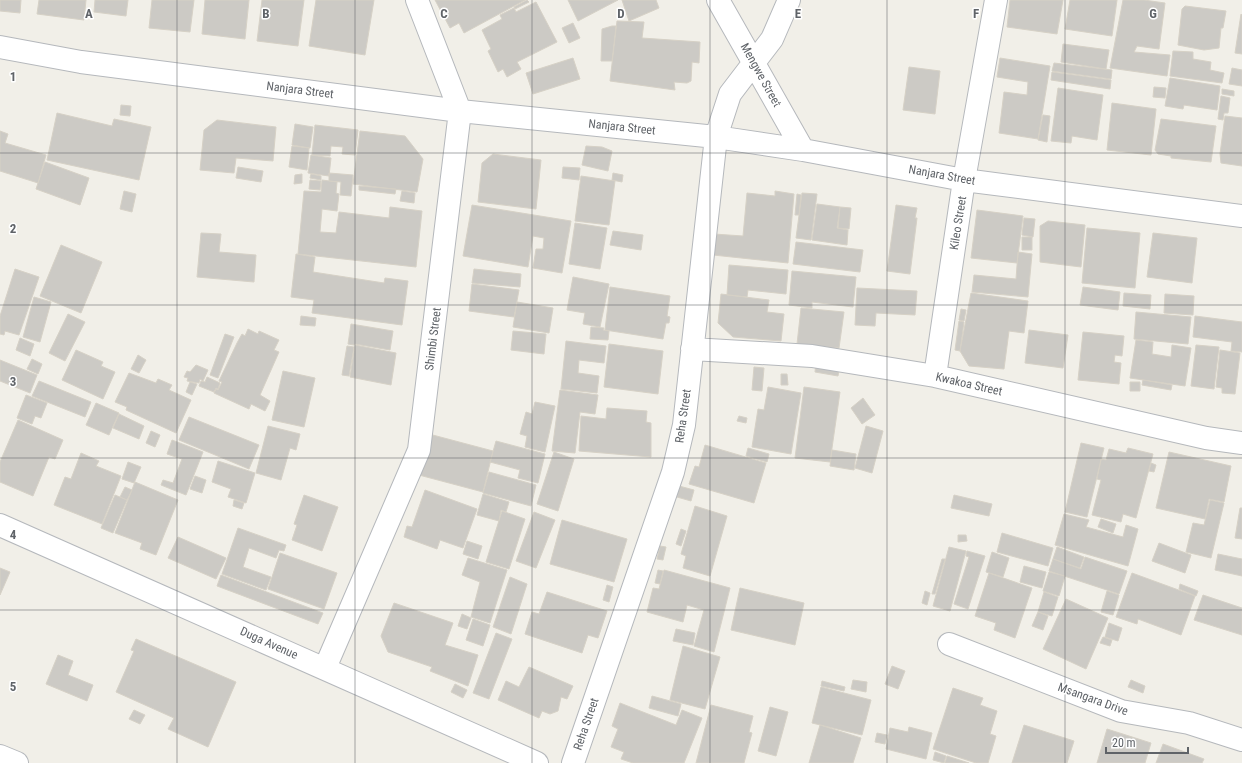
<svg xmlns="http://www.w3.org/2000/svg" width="1242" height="763" viewBox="0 0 1242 763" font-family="'Roboto Condensed',sans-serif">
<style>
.building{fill:#cccac5;stroke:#d6d1c6}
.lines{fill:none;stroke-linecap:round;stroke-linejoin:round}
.minor-casing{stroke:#b5b8bc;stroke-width:24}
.minor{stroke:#fff;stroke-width:22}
.grid{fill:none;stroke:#5f6368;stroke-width:1;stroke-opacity:0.55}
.labels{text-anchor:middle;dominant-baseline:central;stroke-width:3;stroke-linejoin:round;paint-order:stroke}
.street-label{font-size:12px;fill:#5f6368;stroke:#fff}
.grid-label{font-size:13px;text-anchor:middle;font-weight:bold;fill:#5f6368;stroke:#fff;stroke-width:3;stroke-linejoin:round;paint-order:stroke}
</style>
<rect width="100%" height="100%" fill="#f1efe8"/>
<path class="building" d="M 0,0 L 21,0 L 20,13 L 0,11 Z
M 39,0 L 86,0 L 84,20 L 37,14 Z
M 95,0 L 128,0 L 126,16 L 94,12 Z
M 152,0 L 194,0 L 190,32 L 149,28 Z
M 205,0 L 249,0 L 245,39 L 202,34 Z
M 262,0 L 304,0 L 298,46 L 257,41 Z
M 316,0 L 374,0 L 365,55 L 309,46 Z
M 435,0 L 525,0 L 464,33 L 459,23 L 450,28 Z
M 527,0 L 529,2 L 515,9 L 514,7 Z
M 568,0 L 618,0 L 578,21 Z
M 622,0 L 656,0 L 659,8 L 629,21 Z
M 1010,0 L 1063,0 L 1057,34 L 1007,27 Z
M 1070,0 L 1117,0 L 1112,36 L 1065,29 Z
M 1123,0 L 1144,0 L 1165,3 L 1159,49 L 1137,46 L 1134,52 L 1170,55 L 1167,76 L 1110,68 Z
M 536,2 L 557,42 L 517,62 L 521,69 L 507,77 L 503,69 L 498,72 L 488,51 L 491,49 L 482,30 L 502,19 L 500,15 L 514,8 L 516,12 Z
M 1185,6 L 1226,11 L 1223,28 L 1221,28 L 1219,48 L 1204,50 L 1178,45 L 1182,9 Z
M 1241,14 L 1242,15 L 1242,54 L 1235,53 Z
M 617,21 L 644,22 L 642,38 L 700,42 L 699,63 L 692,62 L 691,81 L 687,83 L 674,82 L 675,90 L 610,81 Z
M 573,23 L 580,38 L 569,43 L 562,28 Z
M 612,26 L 616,26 L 612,61 L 601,61 L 602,29 Z
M 1063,44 L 1109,50 L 1106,69 L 1061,62 Z
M 1173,51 L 1193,52 L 1193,59 L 1211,62 L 1210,70 L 1224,73 L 1222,83 L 1170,76 Z
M 573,58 L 580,79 L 533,94 L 526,73 Z
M 1000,58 L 1050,66 L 1038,139 L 999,133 L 1004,92 L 1027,95 L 1028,82 L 997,77 Z
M 1054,63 L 1112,70 L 1111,79 L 1052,71 Z
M 909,67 L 940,71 L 935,114 L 903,110 Z
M 1232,68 L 1242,70 L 1242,86 L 1229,84 Z
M 1052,72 L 1111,80 L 1110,89 L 1051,80 Z
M 1170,78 L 1220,86 L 1217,110 L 1184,105 L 1183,109 L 1165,106 Z
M 1154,87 L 1166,88 L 1165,98 L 1153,97 Z
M 1058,88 L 1103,95 L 1097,140 L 1072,136 L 1071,143 L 1051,141 Z
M 1222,89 L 1234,91 L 1234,96 L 1222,94 Z
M 1221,96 L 1230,98 L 1228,113 L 1224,113 L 1223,120 L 1218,119 Z
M 1112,103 L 1156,109 L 1151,155 L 1107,150 Z
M 121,105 L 131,106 L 130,116 L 120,115 Z
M 57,113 L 112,126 L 114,119 L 151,127 L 139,180 L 47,160 Z
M 1043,115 L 1050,116 L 1047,142 L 1038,140 Z
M 1225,116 L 1242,118 L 1242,166 L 1221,163 L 1220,154 Z
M 1161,119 L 1216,126 L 1211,162 L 1171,158 L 1171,156 L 1158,154 L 1155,150 Z
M 217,120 L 276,127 L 273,161 L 236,158 L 234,173 L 200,170 L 204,130 Z
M 295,124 L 313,127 L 310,148 L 292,145 Z
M 315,125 L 358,130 L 355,155 L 342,154 L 343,147 L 331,146 L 330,156 L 312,155 Z
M 0,131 L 8,134 L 5,143 L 46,155 L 38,183 L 0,171 Z
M 360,131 L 405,136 L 423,159 L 417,192 L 353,184 Z
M 292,146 L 309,148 L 307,170 L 289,167 Z
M 586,146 L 602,147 L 612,151 L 608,171 L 582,165 Z
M 493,154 L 541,160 L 536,209 L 478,202 L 482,163 Z
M 311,155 L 331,158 L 329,176 L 308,173 Z
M 45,162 L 89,178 L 80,205 L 36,189 Z
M 238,167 L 263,171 L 261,182 L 236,178 Z
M 563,167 L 580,168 L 579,180 L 562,178 Z
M 329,173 L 353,175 L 351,196 L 340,195 L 341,182 L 329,181 Z
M 613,173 L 623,175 L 622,182 L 612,180 Z
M 302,174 L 302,183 L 294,184 L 295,175 Z
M 311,174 L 321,176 L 321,180 L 310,178 Z
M 581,176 L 615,181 L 609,225 L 575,221 Z
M 310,180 L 321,181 L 320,190 L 309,189 Z
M 322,180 L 337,182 L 336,193 L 339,194 L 337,211 L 322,209 L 320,232 L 336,233 L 339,212 L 389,218 L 390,207 L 422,211 L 416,267 L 298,254 L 304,191 L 321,192 Z
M 359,186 L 396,189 L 395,194 L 359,190 Z
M 124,191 L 136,194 L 132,212 L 120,209 Z
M 402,191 L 415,193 L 414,203 L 400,201 Z
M 775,191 L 794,194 L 788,263 L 713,255 L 714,234 L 743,236 L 747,193 L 775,196 Z
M 802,193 L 817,194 L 811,240 L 796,238 Z
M 797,194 L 801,195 L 799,215 L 795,215 Z
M 817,204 L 840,207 L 837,228 L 848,230 L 847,245 L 812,240 Z
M 472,205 L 571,221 L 562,273 L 533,268 L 536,249 L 543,249 L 544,238 L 533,236 L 528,267 L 463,256 Z
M 896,205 L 917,208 L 915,218 L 917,218 L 910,274 L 887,271 Z
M 840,207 L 851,208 L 849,229 L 838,228 Z
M 977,210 L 1023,216 L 1017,263 L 971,258 Z
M 1024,218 L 1035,219 L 1033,237 L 1022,235 Z
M 1048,221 L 1085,225 L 1081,267 L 1040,262 L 1040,226 Z
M 575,223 L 607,228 L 600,269 L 569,264 Z
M 1087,228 L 1140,233 L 1135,288 L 1082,283 Z
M 613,231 L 643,235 L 641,250 L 610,245 Z
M 201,233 L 221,234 L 219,252 L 256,255 L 254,282 L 197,277 Z
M 1153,233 L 1197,238 L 1192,283 L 1147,277 Z
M 1022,237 L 1032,237 L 1032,250 L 1022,250 Z
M 796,242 L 863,250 L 860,272 L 793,264 Z
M 61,245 L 102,262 L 81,313 L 40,296 Z
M 1018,252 L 1032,254 L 1028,297 L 972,292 L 974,275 L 1016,279 Z
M 296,254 L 315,257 L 313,272 L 384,283 L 385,278 L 408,281 L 402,325 L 312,313 L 314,300 L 291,297 Z
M 729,265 L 788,270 L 786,294 L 748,290 L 747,297 L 727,295 Z
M 15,269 L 39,277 L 19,335 L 5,331 L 4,335 L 0,334 L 0,316 Z
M 474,269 L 521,274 L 520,287 L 472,283 Z
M 792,271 L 856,277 L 853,307 L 812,302 L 812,308 L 789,305 Z
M 573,277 L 609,284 L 600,327 L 583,324 L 585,313 L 567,310 Z
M 472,284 L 519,290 L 514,317 L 469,311 Z
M 610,287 L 670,296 L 667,316 L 670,317 L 669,323 L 666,323 L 663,339 L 605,330 Z
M 1083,287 L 1120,292 L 1118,310 L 1080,305 Z
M 857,288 L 917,291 L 915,315 L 876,313 L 875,326 L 855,325 Z
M 971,293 L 1028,301 L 1024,333 L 1009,331 L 1004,369 L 969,366 L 960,351 Z
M 1124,293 L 1151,295 L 1150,309 L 1123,306 Z
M 721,294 L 769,300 L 767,312 L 784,314 L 781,341 L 733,337 L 718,323 Z
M 1165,294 L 1194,296 L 1193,315 L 1164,313 Z
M 34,297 L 51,302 L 40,342 L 23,337 Z
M 517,302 L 553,308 L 549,333 L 513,327 Z
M 801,308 L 844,312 L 839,348 L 797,344 Z
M 961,309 L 966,310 L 964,321 L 959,320 Z
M 1136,312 L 1191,317 L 1188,344 L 1134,339 Z
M 68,314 L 85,322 L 65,361 L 49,353 Z
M 301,316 L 316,318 L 315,326 L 300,325 Z
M 1195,316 L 1242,322 L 1242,352 L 1231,351 L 1232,342 L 1193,337 Z
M 959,321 L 964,322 L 960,351 L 955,350 Z
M 351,324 L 393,331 L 390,350 L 355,344 L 354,345 L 348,344 Z
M 591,327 L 604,328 L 603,330 L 609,331 L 608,340 L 590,339 Z
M 248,329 L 258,334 L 259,331 L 279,340 L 274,350 L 279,352 L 260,395 L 270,401 L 265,411 L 251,404 L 249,409 L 214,393 L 216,389 L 218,390 L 222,382 L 219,381 L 237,343 L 242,334 L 245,336 Z
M 1029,330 L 1068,335 L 1063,368 L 1025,363 Z
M 513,331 L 546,334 L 544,354 L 511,350 Z
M 1083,332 L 1124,336 L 1122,356 L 1115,355 L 1114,362 L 1121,363 L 1119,384 L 1078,380 Z
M 225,334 L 234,337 L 218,378 L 210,375 Z
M 20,338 L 34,344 L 30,356 L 16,350 Z
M 1136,340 L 1153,342 L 1152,354 L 1171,357 L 1172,345 L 1191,348 L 1185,386 L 1130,378 Z
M 566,341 L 606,346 L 604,363 L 579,360 L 578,373 L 599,376 L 597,393 L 561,389 Z
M 609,344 L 663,351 L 658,394 L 604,387 Z
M 355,345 L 396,353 L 391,385 L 350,377 Z
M 1196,345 L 1219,347 L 1214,389 L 1191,386 Z
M 347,346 L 354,347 L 349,376 L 342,375 Z
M 76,350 L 103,362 L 101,366 L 115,372 L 103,399 L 62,380 Z
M 1220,350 L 1240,353 L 1235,394 L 1222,393 L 1222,388 L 1216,387 Z
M 138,355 L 146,360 L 139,373 L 131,369 Z
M 32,359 L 42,364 L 38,374 L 27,369 Z
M 0,360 L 37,375 L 30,393 L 0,381 Z
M 816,362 L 840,366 L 838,376 L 815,372 Z
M 196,365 L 208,370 L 203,381 L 200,379 L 199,383 L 187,381 L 188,378 L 184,377 L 187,371 L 190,372 Z
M 754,367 L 764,368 L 762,391 L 752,390 Z
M 283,371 L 315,378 L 304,427 L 272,420 Z
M 129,373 L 156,383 L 158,379 L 172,385 L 169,390 L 191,400 L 176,433 L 126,410 L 127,407 L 115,402 Z
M 781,374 L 787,374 L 788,385 L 781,385 Z
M 207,377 L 220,383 L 218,389 L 216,388 L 214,392 L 199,386 L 201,381 L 205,382 Z
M 1143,380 L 1172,385 L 1171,390 L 1142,385 Z
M 39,381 L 91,402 L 85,417 L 32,396 Z
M 190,382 L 197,384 L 192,395 L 186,392 Z
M 1130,382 L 1140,382 L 1140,391 L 1130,391 Z
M 768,387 L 801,393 L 791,454 L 752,447 L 758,409 L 764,410 Z
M 804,387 L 840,392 L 830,462 L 795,458 Z
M 560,390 L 598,395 L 595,414 L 580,412 L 575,453 L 552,451 Z
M 26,395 L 47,403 L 41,418 L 35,416 L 32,424 L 17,418 Z
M 863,398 L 875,415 L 862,424 L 851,408 Z
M 535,402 L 555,406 L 545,452 L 525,447 L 527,436 L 520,434 L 526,412 L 532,414 Z
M 96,403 L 119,413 L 109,435 L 86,425 Z
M 607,408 L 647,411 L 646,422 L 651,423 L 651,457 L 579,451 L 581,416 L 606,419 Z
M 119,414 L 144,426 L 139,439 L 113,428 Z
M 739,416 L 747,418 L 746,423 L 737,421 Z
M 189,417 L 259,445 L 249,469 L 179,440 Z
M 18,420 L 63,440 L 55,459 L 49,457 L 33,496 L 0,482 L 0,462 Z
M 268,426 L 300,434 L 296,450 L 290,448 L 281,480 L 256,473 Z
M 866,426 L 883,431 L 872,473 L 855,468 Z
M 151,431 L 160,435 L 155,447 L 146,443 Z
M 429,434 L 493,451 L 483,492 L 419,475 Z
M 172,440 L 203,452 L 186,495 L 161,485 L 163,480 L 173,483 L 182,459 L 167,454 Z
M 496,441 L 545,454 L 538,483 L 518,478 L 520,470 L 490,462 Z
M 1081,443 L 1104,448 L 1087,517 L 1065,512 Z
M 705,445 L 766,463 L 754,503 L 689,484 L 695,466 L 699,467 Z
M 748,448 L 769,454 L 767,462 L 746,456 Z
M 1128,448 L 1153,454 L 1136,518 L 1123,514 L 1121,522 L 1092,515 L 1101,480 L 1097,479 L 1101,459 L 1106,460 L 1109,449 L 1126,453 Z
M 832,450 L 856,454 L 854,470 L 830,466 Z
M 554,452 L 574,459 L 558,511 L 537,504 Z
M 1169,452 L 1231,466 L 1224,502 L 1209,499 L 1205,519 L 1156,508 Z
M 81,453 L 99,461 L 96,466 L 121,476 L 102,524 L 54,505 L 65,477 L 71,479 Z
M 218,461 L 255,473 L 246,503 L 228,497 L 231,489 L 212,482 Z
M 128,462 L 141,467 L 134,483 L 122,479 Z
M 1151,463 L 1156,465 L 1154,472 L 1149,471 Z
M 489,472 L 536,485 L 531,506 L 483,493 Z
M 195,476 L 206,480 L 202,493 L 190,489 Z
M 135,482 L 178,500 L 156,555 L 140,549 L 142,543 L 115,533 Z
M 679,486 L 694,490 L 691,501 L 677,497 Z
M 125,487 L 132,490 L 127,500 L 120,497 Z
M 425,490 L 477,509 L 463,548 L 440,540 L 437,549 L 404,537 L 407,526 L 412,527 Z
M 483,494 L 509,502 L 506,512 L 501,510 L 499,521 L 477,515 Z
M 115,495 L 127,500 L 113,533 L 101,528 Z
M 304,495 L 338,507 L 322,551 L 292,540 L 297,525 L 294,524 Z
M 954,495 L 992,504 L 989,516 L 951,508 Z
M 234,500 L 244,503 L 242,509 L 233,506 Z
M 1210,500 L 1224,503 L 1211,558 L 1186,552 L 1193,523 L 1204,525 Z
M 695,506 L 727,516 L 710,576 L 683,568 L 686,556 L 681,554 Z
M 1240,508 L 1242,508 L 1242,539 L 1235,538 Z
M 502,511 L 525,519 L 509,569 L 486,562 Z
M 534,512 L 555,520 L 536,568 L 516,561 Z
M 1064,514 L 1089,520 L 1086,527 L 1123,537 L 1126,525 L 1138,529 L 1128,566 L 1055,545 Z
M 1101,519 L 1116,524 L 1113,533 L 1098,527 Z
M 562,520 L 627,539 L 614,582 L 550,564 Z
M 238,528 L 286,545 L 284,551 L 279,550 L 276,558 L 249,548 L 243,567 L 271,577 L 266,590 L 222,574 Z
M 681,529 L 686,531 L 681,546 L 676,544 Z
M 1002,533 L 1053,548 L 1048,566 L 997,552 Z
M 958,535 L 966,535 L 967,541 L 958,542 Z
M 178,537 L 226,558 L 216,579 L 168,558 Z
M 467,541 L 482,546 L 478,559 L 463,554 Z
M 1159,543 L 1191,555 L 1185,573 L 1152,561 Z
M 660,546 L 666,547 L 663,560 L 657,559 Z
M 949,547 L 966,551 L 950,611 L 933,606 Z
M 1057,547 L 1084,557 L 1080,568 L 1053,559 Z
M 967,551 L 985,556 L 968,609 L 954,604 L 969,557 L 966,556 Z
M 992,552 L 1009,558 L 1003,577 L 986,572 Z
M 280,553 L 337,573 L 324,609 L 268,589 Z
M 1218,554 L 1242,559 L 1242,576 L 1215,570 Z
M 1085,557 L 1127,571 L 1119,594 L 1049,571 L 1053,559 L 1081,569 Z
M 468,558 L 507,570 L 490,623 L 471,617 L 480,582 L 462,575 Z
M 942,559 L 945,559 L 935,594 L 932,594 Z
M 1024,566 L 1046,572 L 1042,588 L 1020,582 Z
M 0,568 L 10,572 L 0,595 Z
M 658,570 L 663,571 L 660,584 L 655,583 Z
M 664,570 L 730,588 L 714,652 L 694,646 L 704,610 L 687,605 L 683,622 L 647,612 L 653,588 L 659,589 Z
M 1049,572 L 1065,576 L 1059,596 L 1043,591 Z
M 989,573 L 1032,588 L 1015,638 L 994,630 L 996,623 L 975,616 Z
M 1132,573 L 1195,596 L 1181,635 L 1138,619 L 1137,624 L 1116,617 Z
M 221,575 L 323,613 L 318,624 L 217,586 Z
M 510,577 L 527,584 L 511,634 L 493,627 Z
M 1180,584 L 1198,591 L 1196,596 L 1179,589 Z
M 607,585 L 613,587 L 609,602 L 603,600 Z
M 740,588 L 804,603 L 795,645 L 731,630 Z
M 925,591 L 930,593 L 927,605 L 922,603 Z
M 1107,591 L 1119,595 L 1113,615 L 1101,612 Z
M 547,592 L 607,611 L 598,638 L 588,635 L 582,653 L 525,634 L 532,612 L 539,614 Z
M 1044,592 L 1058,597 L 1052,616 L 1038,612 Z
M 1203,595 L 1242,608 L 1242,635 L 1194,620 Z
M 1066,599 L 1108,618 L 1086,669 L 1043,649 Z
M 394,603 L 453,623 L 445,645 L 478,655 L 468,686 L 430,671 L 432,667 L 388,652 L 381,636 Z
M 1038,612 L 1048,616 L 1043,630 L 1032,626 Z
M 462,614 L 471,618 L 467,629 L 458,626 Z
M 473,619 L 490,625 L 483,646 L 466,640 Z
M 1109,623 L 1122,628 L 1118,641 L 1105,637 Z
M 676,629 L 695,633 L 693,645 L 673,641 Z
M 496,633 L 512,639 L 489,699 L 473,693 Z
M 1103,637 L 1112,640 L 1110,646 L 1100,643 Z
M 136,639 L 236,682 L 208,747 L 168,729 L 174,718 L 116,692 L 134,651 L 131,650 Z
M 683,646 L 720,657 L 705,709 L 670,700 Z
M 58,655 L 73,661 L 68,675 L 93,685 L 87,701 L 46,684 Z
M 892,666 L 905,671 L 898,689 L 885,684 Z
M 529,667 L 573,686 L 567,699 L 561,697 L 558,711 L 550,714 L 542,711 L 539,718 L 498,700 L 506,681 L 519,687 Z
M 853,680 L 867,682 L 866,692 L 851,689 Z
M 1131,680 L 1145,686 L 1143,693 L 1128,687 Z
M 822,681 L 845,687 L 844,691 L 821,686 Z
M 455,684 L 467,690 L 463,698 L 451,692 Z
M 821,687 L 871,700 L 862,735 L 812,723 Z
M 953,688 L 983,698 L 980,705 L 997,711 L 990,734 L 996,736 L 988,763 L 976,763 L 933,749 Z
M 652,696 L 681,704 L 678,716 L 649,708 Z
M 620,703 L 676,725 L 682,710 L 702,718 L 684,763 L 633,763 L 621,759 L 624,752 L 611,747 L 618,729 L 612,726 Z
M 711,705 L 753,716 L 749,732 L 752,733 L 744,763 L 696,763 Z
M 770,707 L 788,712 L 776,756 L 758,751 Z
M 134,710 L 145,715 L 140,724 L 129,719 Z
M 820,725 L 861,738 L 853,763 L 809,763 Z
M 1024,725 L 1074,741 L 1067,763 L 1012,763 Z
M 909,727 L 932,733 L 926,759 L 886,749 L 890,728 L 908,732 Z
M 1107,729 L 1151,743 L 1145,763 L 1097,763 Z
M 877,733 L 887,735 L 885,744 L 875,742 Z
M 1163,744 L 1204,759 L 1202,763 L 1156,763 Z
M 935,752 L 946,756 L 944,763 L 933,760 Z
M 947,756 L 969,763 L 945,763 Z"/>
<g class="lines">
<defs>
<path id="minor" d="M 718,0 L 803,150
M 0,47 L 81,62 L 460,111 L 716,137 L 803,150 L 964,180 L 1242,216
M 692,349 L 812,356 L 935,376 L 1206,438 L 1242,443
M 935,376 L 964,180 L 996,0
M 0,525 L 537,763
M 949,644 L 1121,711 L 1189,723 L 1242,740
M 325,668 L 419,450 L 460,111 L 417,0
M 0,756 L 17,763
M 573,763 L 673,472 L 684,425 L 716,137 L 730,94 L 772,39 L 789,0"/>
</defs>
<use href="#minor" class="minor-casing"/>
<use href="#minor" class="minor"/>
</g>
<path class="grid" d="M 177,0 L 177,763M 355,0 L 355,763M 532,0 L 532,763M 710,0 L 710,763M 887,0 L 887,763M 1065,0 L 1065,763M 0,153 L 1242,153M 0,305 L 1242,305M 0,458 L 1242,458M 0,610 L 1242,610"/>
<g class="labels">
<g class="street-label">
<text transform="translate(761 75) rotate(61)">Mengwe Street</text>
<text transform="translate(300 90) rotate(7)">Nanjara Street</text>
<text transform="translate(622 127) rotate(6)">Nanjara Street</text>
<text transform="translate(942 175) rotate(10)">Nanjara Street</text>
<text transform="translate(958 223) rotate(-81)">Kileo Street</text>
<text transform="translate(433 339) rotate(-83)">Shimbi Street</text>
<text transform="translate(969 384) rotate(13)">Kwakoa Street</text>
<text transform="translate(683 416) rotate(-82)">Reha Street</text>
<text transform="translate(269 643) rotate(24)">Duga Avenue</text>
<text transform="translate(1093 699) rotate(20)">Msangara Drive</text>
<text transform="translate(586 724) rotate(-71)">Reha Street</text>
</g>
</g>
<g class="grid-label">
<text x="89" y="18">A</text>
<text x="266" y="18">B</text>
<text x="444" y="18">C</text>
<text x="621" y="18">D</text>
<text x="798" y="18">E</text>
<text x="976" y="18">F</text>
<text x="1153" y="18">G</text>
<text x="13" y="81">1</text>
<text x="13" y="233">2</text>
<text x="13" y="386">3</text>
<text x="13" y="539">4</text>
<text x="13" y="691">5</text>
</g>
<path d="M1106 747v6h82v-6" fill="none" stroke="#5f6368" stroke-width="2"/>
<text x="1112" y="747" font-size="12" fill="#5f6368" stroke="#ffffff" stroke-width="3" paint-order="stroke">20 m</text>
</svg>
